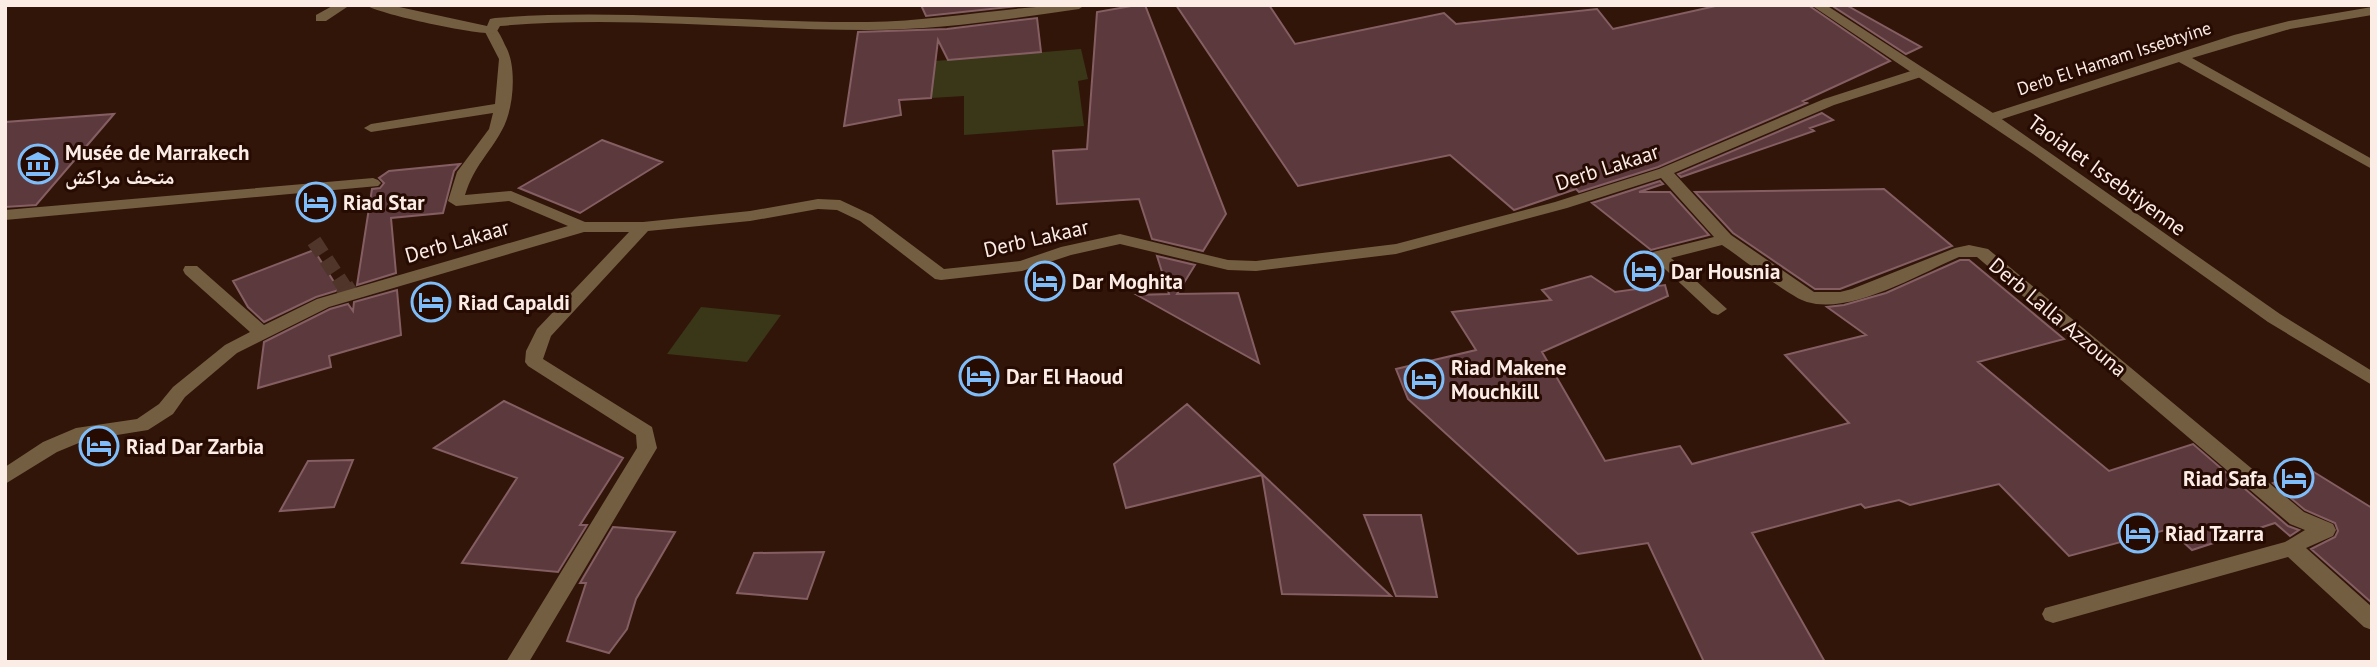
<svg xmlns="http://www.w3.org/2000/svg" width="2377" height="667" viewBox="0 0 2377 667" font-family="'PT Sans','Noto Naskh Arabic',sans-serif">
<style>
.green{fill:#393718}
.building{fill:#5c393d;stroke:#845e62;stroke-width:2}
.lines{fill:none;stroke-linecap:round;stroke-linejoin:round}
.street-tunnel-far1{stroke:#4f352a;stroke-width:15;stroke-dasharray:15 7;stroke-linecap:butt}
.street-tunnel{stroke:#4f352a;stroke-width:19;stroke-dasharray:19 10;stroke-linecap:butt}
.lane{fill:#735e42;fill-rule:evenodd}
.street{fill:#735e42;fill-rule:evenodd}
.labels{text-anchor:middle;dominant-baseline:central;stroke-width:6;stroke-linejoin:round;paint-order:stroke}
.far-street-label{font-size:18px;fill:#fcece6;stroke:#260b02}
.poi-label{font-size:21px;font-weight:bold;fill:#fcece6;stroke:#260b02;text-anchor:start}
.street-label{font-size:21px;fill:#fcece6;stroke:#260b02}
</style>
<rect width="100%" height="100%" fill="#311509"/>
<path class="green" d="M 1081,49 L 1088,79 L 1078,81 L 1084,126 L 964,135 L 964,96 L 931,98 L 935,61 Z
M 701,307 L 781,315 L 747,362 L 667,354 Z"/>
<path class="building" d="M 921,5 L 1027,5 L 926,16 Z
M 1137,5 L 1145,5 L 1226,214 L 1203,251 L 1152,239 L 1139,199 L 1057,204 L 1053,151 L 1087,149 L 1097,12 Z
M 1176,5 L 1269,5 L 1295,44 L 1444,13 L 1456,24 L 1597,9 L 1613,29 L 1720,5 L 1808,5 L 1890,61 L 1803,101 L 1807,103 L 1658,167 L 1579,192 L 1576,189 L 1514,210 L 1450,155 L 1298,186 Z
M 1831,5 L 1846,5 L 1921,47 L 1906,54 Z
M 1037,18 L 1041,52 L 948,60 L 938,40 L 931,98 L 899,100 L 901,115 L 844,126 L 858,32 L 947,29 Z
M 1822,113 L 1833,120 L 1810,128 L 1814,131 L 1681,177 L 1678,174 Z
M 114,114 L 36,205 L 5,207 L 5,122 Z
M 602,140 L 662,162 L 580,213 L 519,188 Z
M 460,164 L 454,171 L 443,213 L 391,218 L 396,273 L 357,285 L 372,189 L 380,188 L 384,183 L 379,178 L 389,171 Z
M 1660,181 L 1663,184 L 1639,192 L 1670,192 L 1709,235 L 1651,250 L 1592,203 Z
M 1884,189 L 1952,246 L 1840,289 L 1815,289 L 1733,233 L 1695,192 Z
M 314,250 L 339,290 L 316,297 L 264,322 L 248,307 L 233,281 Z
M 1157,256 L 1195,265 L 1177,294 L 1238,293 L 1259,363 L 1137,295 L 1169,294 Z
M 1960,260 L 1969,260 L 2064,339 L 1978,362 L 2109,471 L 2193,444 L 2288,526 L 2299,530 L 2290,536 L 2275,523 L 2192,550 L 2169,529 L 2069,556 L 1999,484 L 1910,505 L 1899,500 L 1865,508 L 1861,504 L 1752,533 L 1825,662 L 1704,662 L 1648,543 L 1578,554 L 1408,399 L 1396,369 L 1476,350 L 1452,312 L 1551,300 L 1542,290 L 1591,276 L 1615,292 L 1665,285 L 1668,296 L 1542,352 L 1605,461 L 1680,446 L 1692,464 L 1849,423 L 1785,355 L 1866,335 L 1827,307 L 1844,305 L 1886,293 Z
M 397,290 L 401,335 L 329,356 L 331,367 L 258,388 L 264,342 L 330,309 L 348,304 L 353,311 L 354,302 Z
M 504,401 L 623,458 L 580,525 L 587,525 L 558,572 L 462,563 L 517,478 L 434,448 Z
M 1187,404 L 1262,474 L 1391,596 L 1282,594 L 1262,475 L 1126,508 L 1114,464 Z
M 353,460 L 334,507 L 280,511 L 308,461 Z
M 2309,469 L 2372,508 L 2372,603 L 2311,549 L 2335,537 L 2338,531 L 2335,523 L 2305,510 L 2273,483 Z
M 1364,515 L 1421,515 L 1437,597 L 1396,596 Z
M 613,527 L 675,532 L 636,599 L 627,629 L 609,653 L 567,641 L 586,583 L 580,583 Z
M 824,552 L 807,599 L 737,593 L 754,553 Z"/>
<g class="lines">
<path class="street-tunnel-far1" d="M 314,241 L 345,288"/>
<path class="street-tunnel" d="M 344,286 L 349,294"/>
<path class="lane" d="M 2372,7 L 2372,15 L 2290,29 L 2192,58 L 2372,159 L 2372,169 L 2179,62 L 1996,121 L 1986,121 L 1984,118 L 1986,115 L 2234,35 L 2289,21 Z
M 491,26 C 499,29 502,39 506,47 C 517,67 514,109 502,130 C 488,156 475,164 465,195 L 511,191 L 585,222 L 643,222 L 750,211 L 818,199 L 840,200 L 872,215 L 944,269 L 1020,261 L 1061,247 L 1120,234 L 1228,260 L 1256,261 L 1396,244 L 1555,202 L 1659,169 L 1824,99 L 1914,70 L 1924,70 L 1924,76 L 1834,105 L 1674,173 L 1731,235 L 1814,292 L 1840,292 L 1852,289 L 1955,248 L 1969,245 L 1988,249 L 2304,512 L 2333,524 L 2336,530 L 2333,536 L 2306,548 L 2372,607 L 2372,630 L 2364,627 L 2288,557 L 2053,623 L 2045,620 L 2042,614 L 2045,608 L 2285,542 L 2305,530 L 2290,524 L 1977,257 L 1959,257 C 1919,274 1851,315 1807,302 C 1789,297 1741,257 1722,245 L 1671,258 L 1727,309 L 1718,315 L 1712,313 L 1651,256 L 1653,252 L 1714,237 L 1661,178 L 1567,208 L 1396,254 L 1256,271 L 1228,270 L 1120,244 L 1071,255 L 1022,271 L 941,280 L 935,279 L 860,221 L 837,210 L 818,209 L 750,221 L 648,231 L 551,336 L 543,359 L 652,427 L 657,448 L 529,662 L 506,662 L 637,448 L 636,435 L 528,366 L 525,362 L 526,351 L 537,329 L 629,232 L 584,232 L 329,307 L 237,353 L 185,397 L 173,414 L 148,430 L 86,440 L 57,452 L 5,484 L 5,467 L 43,442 L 76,428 L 137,419 L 159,404 L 173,387 L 225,345 L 250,332 L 185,274 L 183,270 L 185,266 L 197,266 L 264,325 L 317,299 L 568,226 L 509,201 L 456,206 L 448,201 L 457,172 L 489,129 L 493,113 L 371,132 L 364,128 L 371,124 L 495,104 L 499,59 L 484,30 Z
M 373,178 L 378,180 L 381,183 L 378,186 L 5,220 L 5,210 Z"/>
<path class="street" d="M 334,5 L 350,5 L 326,21 L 316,21 L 316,15 Z
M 366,5 L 390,5 L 487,26 L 490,19 L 495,18 C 619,8 743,23 868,22 C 940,21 1013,5 1085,5 L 1079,9 C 1010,19 937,30 867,30 C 745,30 622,15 500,26 L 496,33 C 480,36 378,14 366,5 Z
M 1811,5 L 1826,5 L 1996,115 L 2280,314 L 2372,371 L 2372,385 L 2268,322 L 2033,154 Z"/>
</g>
<defs>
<symbol id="museum-ring" viewBox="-11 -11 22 22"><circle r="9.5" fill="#260b02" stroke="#7ebdf9" stroke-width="1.5"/><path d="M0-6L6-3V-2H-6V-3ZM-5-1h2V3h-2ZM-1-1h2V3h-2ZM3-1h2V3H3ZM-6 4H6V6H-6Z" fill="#7ebdf9"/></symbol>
<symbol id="hotel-ring" viewBox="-11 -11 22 22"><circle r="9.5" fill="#260b02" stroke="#7ebdf9" stroke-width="1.5"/><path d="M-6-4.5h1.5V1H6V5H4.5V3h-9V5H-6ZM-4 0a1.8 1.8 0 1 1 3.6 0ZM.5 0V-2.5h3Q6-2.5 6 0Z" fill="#7ebdf9"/></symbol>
</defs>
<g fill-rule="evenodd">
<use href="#museum-ring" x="16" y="142" width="44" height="44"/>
<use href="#hotel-ring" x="294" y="180" width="44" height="44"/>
<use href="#hotel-ring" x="1622" y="249" width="44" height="44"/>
<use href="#hotel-ring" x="1023" y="259" width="44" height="44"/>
<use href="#hotel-ring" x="409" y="280" width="44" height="44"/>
<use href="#hotel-ring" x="957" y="354" width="44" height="44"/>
<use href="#hotel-ring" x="1402" y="357" width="44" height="44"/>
<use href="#hotel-ring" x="77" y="424" width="44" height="44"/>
<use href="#hotel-ring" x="2272" y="456" width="44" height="44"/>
<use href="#hotel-ring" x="2116" y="511" width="44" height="44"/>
</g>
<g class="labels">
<g class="far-street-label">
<text transform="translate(2114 58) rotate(-18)">Derb El Hamam Issebtyine</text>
</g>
<g class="poi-label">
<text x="65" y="152">Musée de Marrakech<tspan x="65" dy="24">متحف مراكش</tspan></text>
<text x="343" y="202">Riad Star</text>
<text x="1671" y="271">Dar Housnia</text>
<text x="1072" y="281">Dar Moghita</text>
<text x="458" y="302">Riad Capaldi</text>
<text x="1451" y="367">Riad Makene<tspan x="1451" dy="24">Mouchkill</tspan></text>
<text x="1006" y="376">Dar El Haoud</text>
<text x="126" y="446">Riad Dar Zarbia</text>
<text x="2267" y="478" text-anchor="end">Riad Safa</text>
<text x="2165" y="533">Riad Tzarra</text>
</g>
<g class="street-label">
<text transform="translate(1607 167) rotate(-18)">Derb Lakaar</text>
<text transform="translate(2107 175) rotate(36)">Taoialet Issebtiyenne</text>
<text transform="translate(1036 238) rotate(-13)">Derb Lakaar</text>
<text transform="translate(457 241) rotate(-16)">Derb Lakaar</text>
<text transform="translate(2058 317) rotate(40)">Derb Lalla Azzouna</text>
</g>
</g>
<rect width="2377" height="667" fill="none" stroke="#fcece6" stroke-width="14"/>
</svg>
